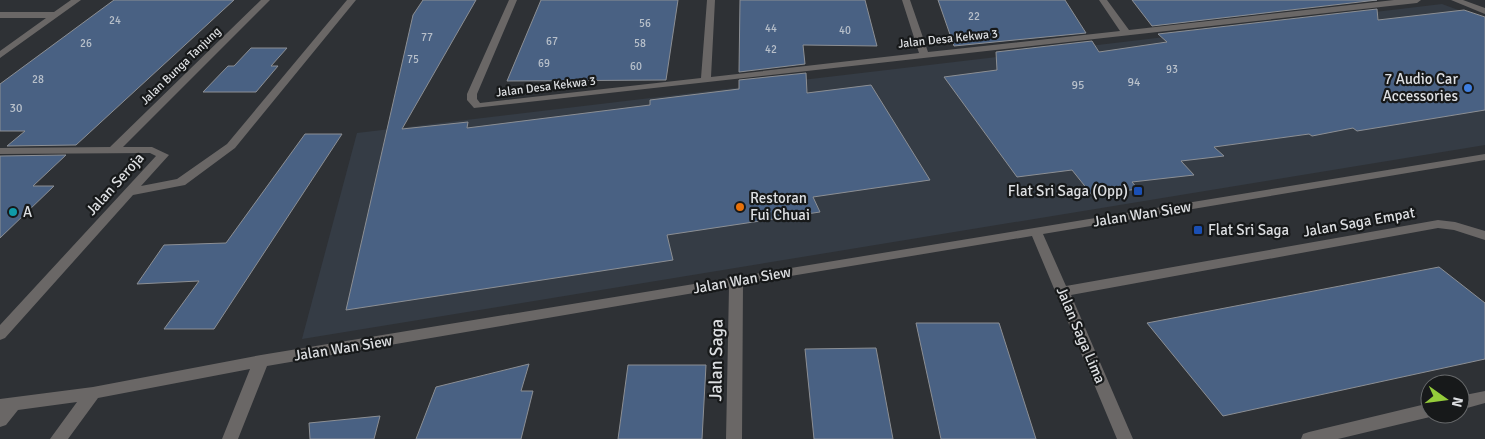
<svg xmlns="http://www.w3.org/2000/svg" width="1485" height="439" viewBox="0 0 1485 439" font-family="Signika,sans-serif">
<style>
.built{fill:#353c45}
.building{fill:#496183;stroke:#8c8f94}
.lines{fill:none;stroke-linecap:round;stroke-linejoin:round}
.minor{fill:#6a6766;fill-rule:evenodd}
.shop-dot{fill:#3f7fe0;stroke:#17191a;stroke-width:2}
.transit-dot{fill:#1a4fb4;stroke:#17191a;stroke-width:2}
.food-dot{fill:#e8710a;stroke:#17191a;stroke-width:2}
.culture-dot{fill:#0f9aa8;stroke:#17191a;stroke-width:2}
.labels{text-anchor:middle;dominant-baseline:central;stroke-width:4.5;stroke-linejoin:round;paint-order:stroke}
.far-number-label{font-size:11px;fill:#b8c0ca}
.far-street-label{font-size:12px;fill:#dddfe2;stroke:#17191a}
.number-label{font-size:12px;fill:#b8c0ca}
.poi-label{font-size:15px;fill:#dddfe2;stroke:#17191a;text-anchor:start}
.street-label{font-size:15px;fill:#dddfe2;stroke:#17191a}
.near-street-label{font-size:18px;fill:#dddfe2;stroke:#17191a}
</style>
<rect width="100%" height="100%" fill="#2e3135"/>
<path class="built" d="M 1442,4 L 1485,20 L 1485,145 L 302,339 L 357,133 Z"/>
<path class="building" d="M 114,0 L 234,0 L 76,145 L 7,146 L 25,131 L 0,131 L 0,84 Z
M 423,0 L 476,0 L 402,129 L 468,122 L 467,128 L 650,105 L 650,100 L 739,89 L 739,80 L 806,73 L 807,93 L 871,85 L 930,180 L 813,197 L 820,212 L 667,235 L 673,260 L 346,310 L 413,15 Z
M 541,0 L 678,0 L 666,80 L 507,81 Z
M 740,0 L 865,0 L 877,46 L 803,45 L 805,64 L 739,72 Z
M 938,0 L 1065,0 L 1086,33 L 954,46 Z
M 1132,0 L 1377,0 L 1152,26 Z
M 1377,9 L 1378,20 L 1464,10 L 1485,17 L 1485,110 L 1357,131 L 1353,128 L 1312,136 L 1309,134 L 1214,147 L 1224,156 L 1181,161 L 1194,175 L 1132,182 L 1138,189 L 1092,195 L 1072,170 L 1017,177 L 944,77 L 997,70 L 996,52 L 1092,41 L 1099,52 L 1167,42 L 1158,34 Z
M 251,48 L 287,48 L 271,66 L 278,66 L 256,92 L 203,92 L 228,66 L 234,66 Z
M 305,134 L 342,134 L 214,329 L 164,329 L 199,281 L 137,284 L 164,245 L 226,243 Z
M 66,155 L 33,186 L 54,186 L 0,238 L 0,156 Z
M 1439,267 L 1485,303 L 1485,359 L 1223,416 L 1147,323 Z
M 916,323 L 999,323 L 1036,439 L 941,439 Z
M 876,348 L 893,439 L 814,439 L 805,349 Z
M 529,364 L 521,391 L 533,391 L 521,439 L 416,439 L 436,387 Z
M 628,365 L 706,365 L 702,439 L 618,439 Z
M 380,416 L 374,439 L 310,439 L 309,423 Z"/>
<g class="lines">
<path class="minor" d="M 71,0 L 81,0 L 0,58 L 0,51 L 46,18 L 0,18 L 0,12 L 54,12 Z
M 261,0 L 270,0 L 123,147 L 152,147 L 169,155 L 141,186 L 177,179 L 227,144 L 347,0 L 356,0 L 235,148 L 185,185 L 133,195 L 5,338 L 0,340 L 0,325 L 156,156 L 150,153 L 0,154 L 0,148 L 110,147 Z
M 509,0 L 517,0 L 477,94 L 477,99 L 480,103 L 701,78 L 707,0 L 715,0 L 711,77 L 919,53 L 902,0 L 910,0 L 928,52 L 1120,31 L 1099,0 L 1107,0 L 1129,30 L 1394,0 L 1421,0 L 1417,3 L 474,108 L 467,100 L 467,94 Z
M 1451,0 L 1463,0 L 1485,8 L 1485,14 Z
M 1485,154 L 1485,160 L 1043,234 L 1066,286 L 1438,220 L 1455,222 L 1485,231 L 1485,240 L 1454,230 L 1438,228 L 1071,295 L 1133,439 L 1117,439 L 1032,236 L 743,284 L 742,439 L 726,439 L 729,287 L 267,366 L 238,439 L 222,439 L 250,369 L 98,398 L 68,439 L 50,439 L 77,402 L 18,410 L 6,425 L 0,427 L 0,399 L 93,387 L 261,355 Z
M 1485,391 L 1485,403 L 1460,410 L 1460,396 Z
M 1430,403 L 1430,414 L 1436,414 L 1430,417 L 1338,439 L 1301,439 L 1303,434 L 1309,432 Z"/>
</g>
<circle class="shop-dot" cx="1468" cy="88" r="5"/>
<g class="transit-dot">
<rect x="1133" y="186" width="10" height="10" rx="2.5"/>
<rect x="1193" y="225" width="10" height="10" rx="2.5"/>
</g>
<circle class="food-dot" cx="740" cy="207" r="5"/>
<circle class="culture-dot" cx="13" cy="212" r="5"/>
<g class="labels">
<g class="far-number-label">
<text x="974" y="16">22</text>
<text x="115" y="20">24</text>
<text x="645" y="23">56</text>
<text x="771" y="28">44</text>
<text x="845" y="30">40</text>
<text x="427" y="37">77</text>
<text x="552" y="41">67</text>
<text x="86" y="43">26</text>
<text x="640" y="43">58</text>
<text x="771" y="49">42</text>
<text x="413" y="59">75</text>
<text x="544" y="63">69</text>
<text x="636" y="66">60</text>
<text x="1172" y="69">93</text>
<text x="38" y="79">28</text>
</g>
<g class="far-street-label">
<text transform="translate(948 39) rotate(-6)">Jalan Desa Kekwa 3</text>
<text transform="translate(181 66) rotate(-44)">Jalan Bunga Tanjung</text>
<text transform="translate(546 87) rotate(-7)">Jalan Desa Kekwa 3</text>
</g>
<g class="number-label">
<text x="1134" y="82">94</text>
<text x="1078" y="85">95</text>
<text x="16" y="108">30</text>
</g>
<g class="poi-label">
<text x="1458" y="79" text-anchor="end">7 Audio Car<tspan x="1458" dy="17">Accessories</tspan></text>
<text x="1128" y="191" text-anchor="end">Flat Sri Saga (Opp)</text>
<text x="750" y="198">Restoran<tspan x="750" dy="17">Fui Chuai</tspan></text>
<text x="23" y="212">A</text>
<text x="1208" y="230">Flat Sri Saga</text>
</g>
<g class="street-label">
<text transform="translate(115 184) rotate(-48)">Jalan Seroja</text>
<text transform="translate(1142 214) rotate(-9)">Jalan Wan Siew</text>
<text transform="translate(1359 222) rotate(-10)">Jalan Saga Empat</text>
<text transform="translate(742 280) rotate(-10)">Jalan Wan Siew</text>
<text transform="translate(1081 335) rotate(67)">Jalan Saga Lima</text>
<text transform="translate(343 348) rotate(-9)">Jalan Wan Siew</text>
</g>
<g class="near-street-label">
<text transform="translate(716 360) rotate(-89)">Jalan Saga</text>
</g>
</g>
<g transform="translate(1445 399) rotate(104)"><circle r="24" fill="#17191a" stroke="#66686a"/>
<path d="M0-4L9 19L0 12L-9 19Z" fill="#95cc3b"/>
<text y="-8" font-size="14" font-weight="bold" text-anchor="middle" fill="#dddfe2">N</text>
</g>
</svg>
